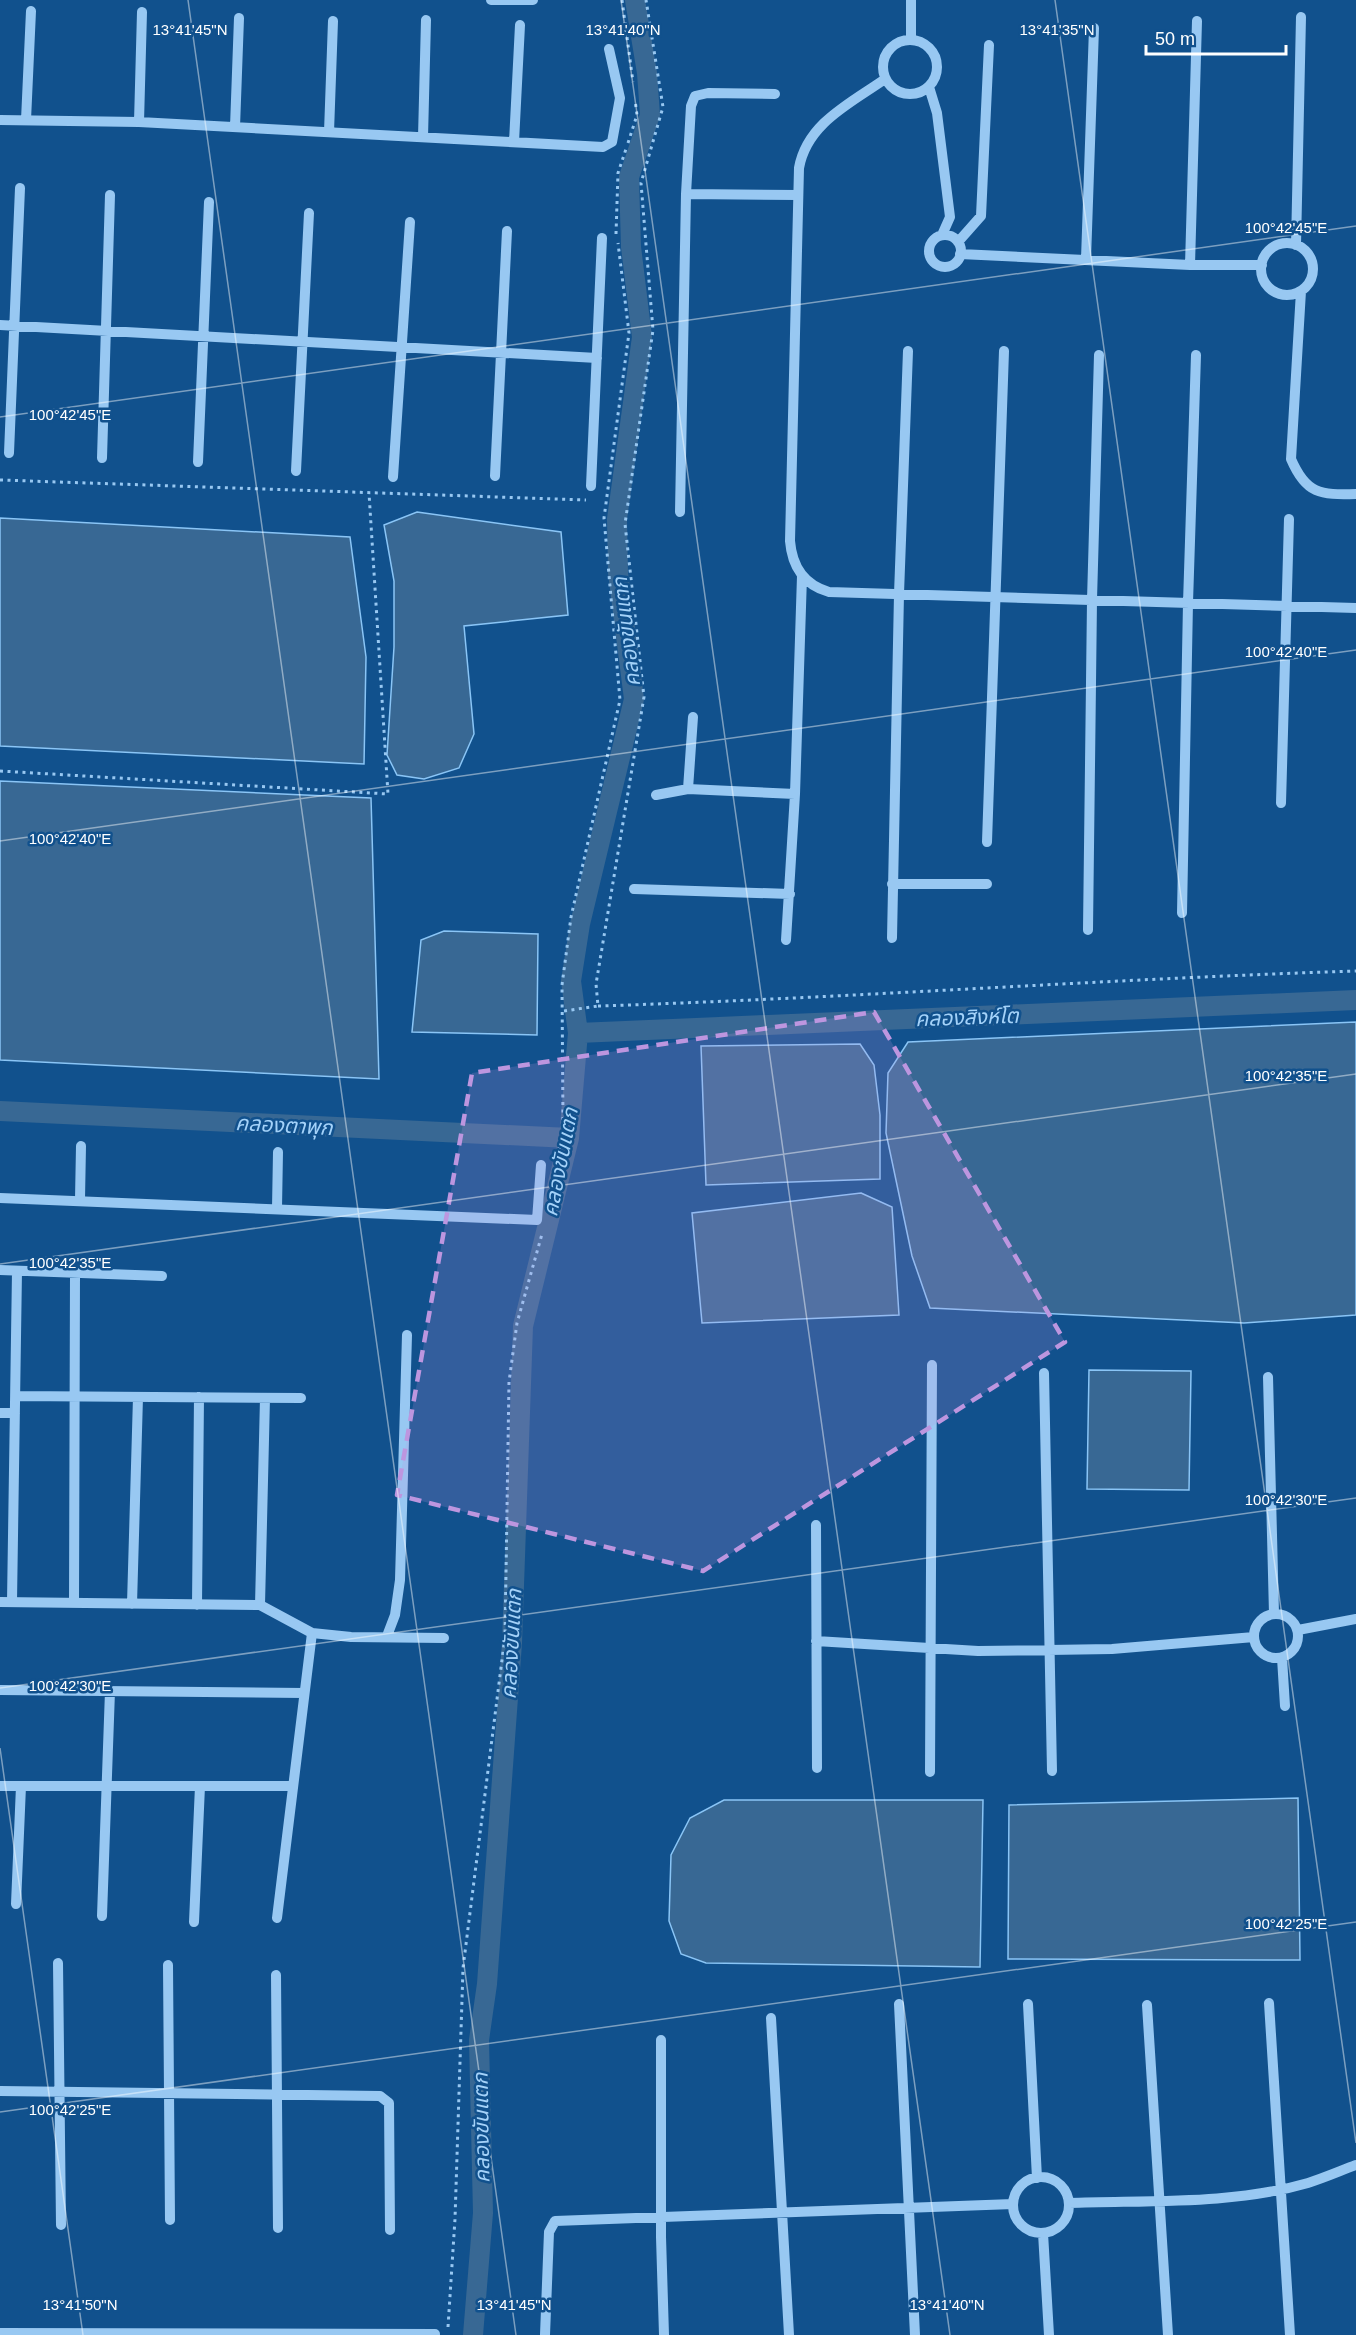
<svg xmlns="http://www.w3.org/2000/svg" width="1356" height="2335" viewBox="0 0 1356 2335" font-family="Arial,'Noto Sans Thai',sans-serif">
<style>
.water{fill:#386894;stroke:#8ac5f6;stroke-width:1.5}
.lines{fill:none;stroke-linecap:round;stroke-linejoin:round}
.canal{stroke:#386894;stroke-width:20}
.path{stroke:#98c8f2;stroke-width:3;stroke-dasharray:3 4.5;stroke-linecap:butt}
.minor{stroke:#98c8f2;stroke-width:10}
.marked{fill:#bd96df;fill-opacity:0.2;stroke:#bd96df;stroke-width:4.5;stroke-dasharray:12 8;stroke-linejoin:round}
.ticks{fill:none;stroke:#fff;stroke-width:1.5;stroke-opacity:0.45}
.labels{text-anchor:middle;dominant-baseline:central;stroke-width:5;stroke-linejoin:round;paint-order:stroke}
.water-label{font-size:21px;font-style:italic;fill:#a4d2f9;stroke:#11518d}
.ticks-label{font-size:15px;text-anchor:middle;fill:#fff;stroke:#11518d;stroke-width:5;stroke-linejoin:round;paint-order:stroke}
</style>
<rect width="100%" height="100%" fill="#11518d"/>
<path class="water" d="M 417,512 L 561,532 L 568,615 L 464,626 L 474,734 L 459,768 L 424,779 L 397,775 L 387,755 L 394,647 L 394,581 L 384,525 Z
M 0,518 L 350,537 L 366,657 L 364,764 L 0,746 Z
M 0,781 L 371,798 L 379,1079 L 0,1060 Z
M 444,931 L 538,934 L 537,1035 L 412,1032 L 421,940 Z
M 1356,1022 L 1356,1315 L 1244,1323 L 930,1308 L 912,1256 L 886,1133 L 888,1073 L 908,1042 Z
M 860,1044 L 874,1065 L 880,1115 L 880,1179 L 706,1185 L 701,1046 Z
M 861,1193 L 892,1207 L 899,1315 L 702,1323 L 692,1213 Z
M 1089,1370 L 1191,1371 L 1189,1490 L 1087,1489 Z
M 1298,1798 L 1300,1960 L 1008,1959 L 1009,1805 Z
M 724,1800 L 983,1800 L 980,1967 L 706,1963 L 681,1954 L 669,1921 L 671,1855 L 690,1818 Z"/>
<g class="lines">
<path class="canal" d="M 578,1033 L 1356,1000
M 0,1111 L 569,1138
M 473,2335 L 483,2213 L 479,2040 L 487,1984 L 512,1643 L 523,1326 L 569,1138 L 578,1033 L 571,981 L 580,924 L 634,699 L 618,573 L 617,519 L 642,337 L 631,247 L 629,177 L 650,115 L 647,73 L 635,0"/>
<path class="path" d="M 622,0 L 633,82
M 628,143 L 637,115 L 635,100
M 616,234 L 618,173 L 626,149
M 0,480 L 586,500
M 0,771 L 388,794 L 369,493
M 598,1006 C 851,998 1103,979 1356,971
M 564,1011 L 598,1006 L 596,984 L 644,697 L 625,524 L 653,330 L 641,183 L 663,107 L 646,0
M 556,1172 L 563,1122 L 562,985 L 571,917 L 620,700 L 604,518 L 629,333 L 618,243
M 448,2327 L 455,2219 L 463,1968 L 505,1636 L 509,1382 L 517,1323 L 542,1234"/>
<path class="minor" d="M 491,0 L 533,0
M 911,39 L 911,0
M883 67a27 27 0 1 1 54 0a27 27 0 1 1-54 0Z
M 885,79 C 851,103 807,123 799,168 L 790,541 C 792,566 804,585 829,592 L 1356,608
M 929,87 L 937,113 L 950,217 L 942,235
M 0,120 L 139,122 L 603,147 L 612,142 L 620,98 L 609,49
M 26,120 L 31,11
M 139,122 L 142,12
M 235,127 L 239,18
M 329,132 L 333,21
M 423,137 L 426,20
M 514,142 L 520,25
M 686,194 L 798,195
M929 251a16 16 0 1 1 32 0a16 16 0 1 1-32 0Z
M 958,242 L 981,216 L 989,45
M1261 269a26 26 0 1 1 52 0a26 26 0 1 1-52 0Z
M 1296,245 L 1301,17
M 960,254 L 1190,265 L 1262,265
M 1086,259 L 1094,28
M 1190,265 L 1197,21
M 1301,291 L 1291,459 C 1306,494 1320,495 1356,494
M 0,325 L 597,358
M 9,453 L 20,188
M 102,458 L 110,195
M 198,462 L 209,202
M 296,471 L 309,213
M 495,476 L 507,231
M 393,477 L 410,222
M 591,486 L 602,238
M 680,512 L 686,194 L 691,106 L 695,96 L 708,93 L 775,94
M 688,789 L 693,717
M 656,795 L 688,789 L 795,794
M 1281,803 L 1289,519
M 987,842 L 1004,351
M 892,884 L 987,884
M 634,889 L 790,894
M 1182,913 L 1188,603 L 1196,355
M 1088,930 L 1092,600 L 1099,355
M 892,938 L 899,594 L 908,351
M 786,940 L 795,794 L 802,576
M 0,1198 L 537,1220 L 541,1165
M 80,1199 L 81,1146
M 277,1208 L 278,1152
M 0,1270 L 162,1276
M 1044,1373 L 1052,1771
M 1268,1377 L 1274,1614
M 16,1396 L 301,1398
M 0,1413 L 15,1413
M 816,1525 L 817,1768
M 0,1602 L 260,1605 L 312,1633 L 351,1637 L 444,1638
M 12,1602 L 17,1271
M 74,1603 L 75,1273
M 132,1604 L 138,1397
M 197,1605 L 199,1397
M 260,1605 L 265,1398
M1254 1636a22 22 0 1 1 44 0a22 22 0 1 1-44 0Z
M 1298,1630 L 1356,1619
M 387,1636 L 395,1615 L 400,1580 L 407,1335
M 816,1641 L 978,1651 L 1112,1649 L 1254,1637
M 1282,1658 L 1285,1706
M 0,1690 L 304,1693
M 930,1772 L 932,1365
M 0,1786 L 292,1786
M 16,1904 L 21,1786
M 102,1916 L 110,1691
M 277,1918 L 312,1633
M 194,1922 L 200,1786
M 58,1963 L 61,2225
M 168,1965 L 170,2220
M 276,1975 L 278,2228
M 1269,2003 L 1290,2335
M 899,2004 L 915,2335
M 1028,2004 L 1037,2178
M 1147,2005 L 1168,2335
M 771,2018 L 789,2335
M 661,2040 L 661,2237 L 664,2335
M 0,2091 L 380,2096 L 389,2103 L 390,2230
M1013 2205a28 28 0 1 1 56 0a28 28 0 1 1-56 0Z
M 1069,2203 C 1147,2200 1232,2205 1308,2183 C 1324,2178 1340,2171 1356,2165
M 1043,2233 L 1049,2335
M 0,2333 L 435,2334
M 545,2335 L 549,2232 L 555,2221 L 1013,2204"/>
</g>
<path class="marked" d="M 874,1012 L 1065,1342 L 703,1571 L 397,1495 L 472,1073 Z"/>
<path class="ticks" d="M 188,0 L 516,2335M 621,0 L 950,2335M 1055,0 L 1356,2143M 0,417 L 1356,226M 0,841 L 1356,650M 0,1264 L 1356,1074M 0,1688 L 1356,1498M 0,1748 L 83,2335M 0,2112 L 1356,1922"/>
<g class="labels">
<g class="water-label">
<text transform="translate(626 632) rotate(-97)">คลองขันแตก</text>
<text transform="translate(967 1017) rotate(-2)">คลองสิงห์โต</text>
<text transform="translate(284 1125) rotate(3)">คลองตาพุก</text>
<text transform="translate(560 1162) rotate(-79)">คลองขันแตก</text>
<text transform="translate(511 1644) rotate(-87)">คลองขันแตก</text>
<text transform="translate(481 2128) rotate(-91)">คลองขันแตก</text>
</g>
</g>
<g class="ticks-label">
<text x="190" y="35">13°41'45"N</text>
<text x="623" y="35">13°41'40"N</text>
<text x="1057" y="35">13°41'35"N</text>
<text x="1286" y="233">100°42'45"E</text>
<text x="70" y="420">100°42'45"E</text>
<text x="1286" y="657">100°42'40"E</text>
<text x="70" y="844">100°42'40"E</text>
<text x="1286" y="1081">100°42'35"E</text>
<text x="70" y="1268">100°42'35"E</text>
<text x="1286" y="1505">100°42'30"E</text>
<text x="70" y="1691">100°42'30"E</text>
<text x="1286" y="1929">100°42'25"E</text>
<text x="70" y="2115">100°42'25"E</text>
<text x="80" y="2310">13°41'50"N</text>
<text x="514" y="2310">13°41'45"N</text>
<text x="947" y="2310">13°41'40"N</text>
</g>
<path d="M1146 45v9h140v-9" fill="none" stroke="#ffffff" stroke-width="3"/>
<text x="1155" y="45" font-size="18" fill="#ffffff" stroke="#11518d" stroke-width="4.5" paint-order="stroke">50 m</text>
</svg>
